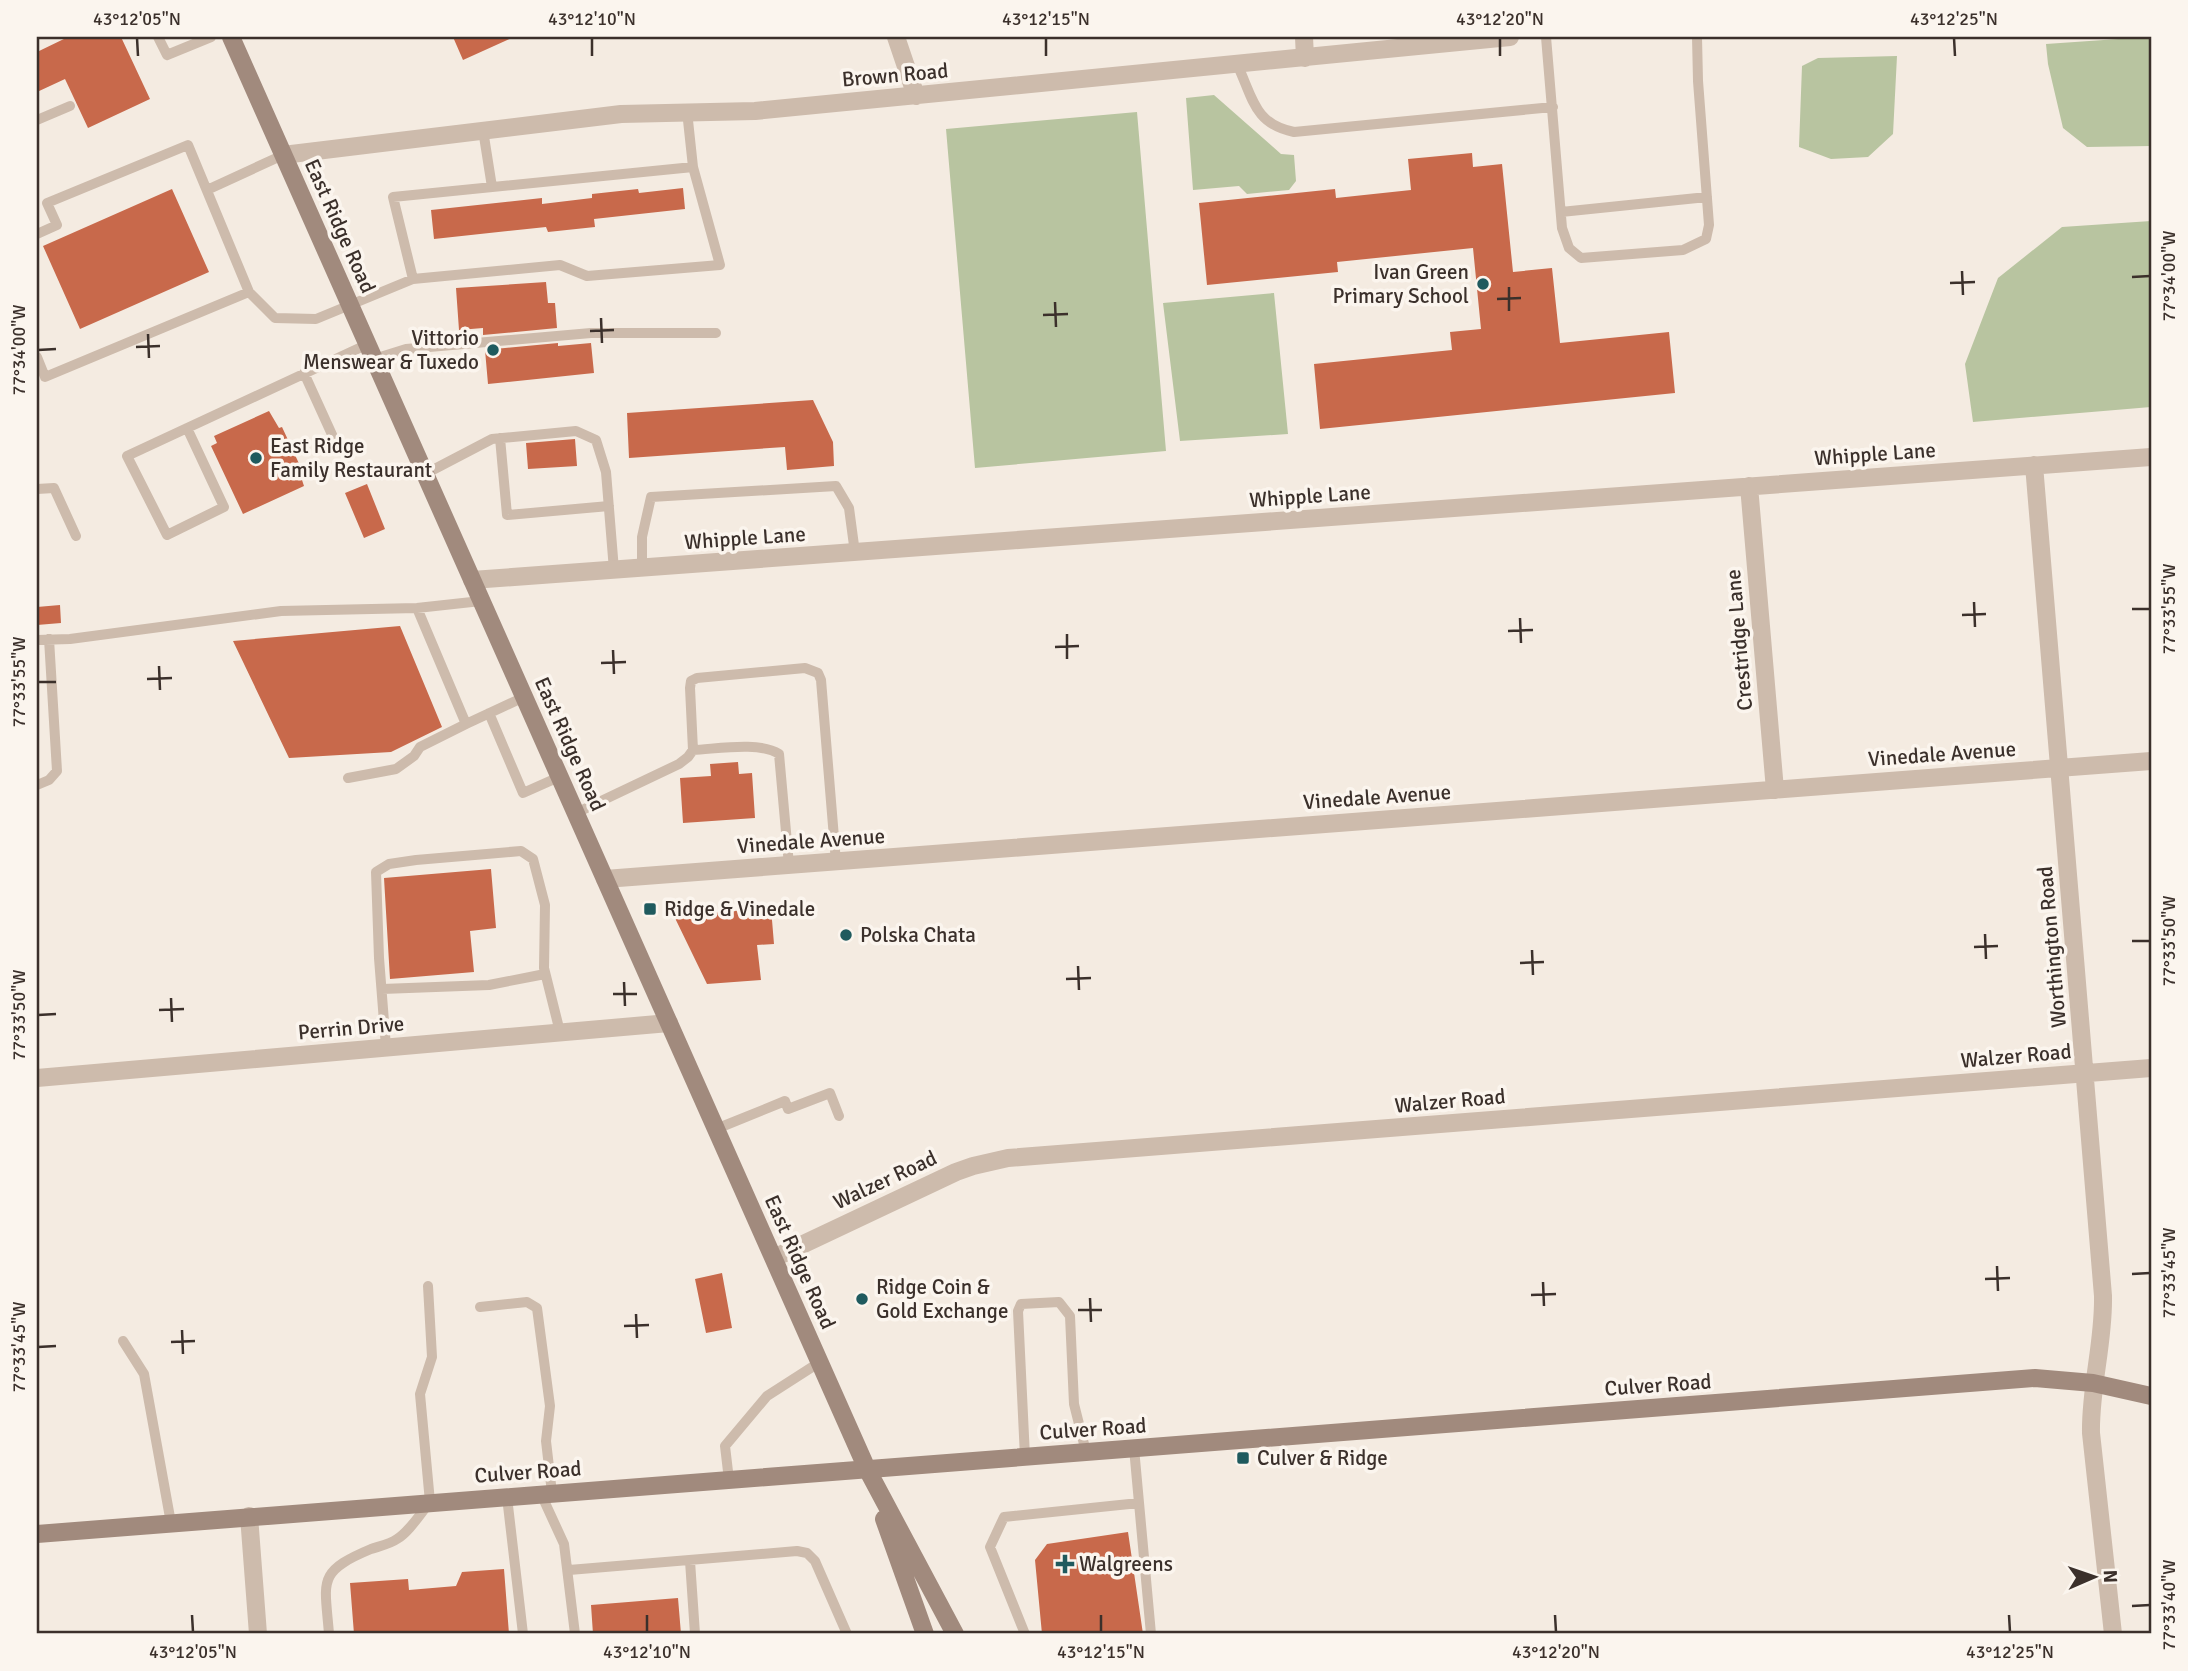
<svg xmlns="http://www.w3.org/2000/svg" width="2188" height="1671" viewBox="0 0 2188 1671" font-family="Signika,sans-serif">
<style>
.green{fill:#b8c4a0}
.building{fill:#c8694b}
.lines{fill:none;stroke-linecap:round;stroke-linejoin:round}
.service{stroke:#cdbbac;stroke-width:10}
.minor{stroke:#cdbbac;stroke-width:18}
.secondary{stroke:#a18a7d;stroke-width:18}
.ticks{fill:none;stroke:#3b302b;stroke-width:2.5}
.poi-dot{fill:#1f5a5e;stroke:#fbf5ee;stroke-width:2.5}
.labels{text-anchor:middle;dominant-baseline:central;stroke-width:7;stroke-linejoin:round;paint-order:stroke}
.street-label{font-size:21px;fill:#3b302b;stroke:#fbf5ee}
.poi-label{font-size:21px;fill:#3b302b;stroke:#fbf5ee;text-anchor:start}
.neatline{fill:none;stroke:#3b302b;stroke-width:2.5}
.ticks-label{font-size:18px;text-anchor:middle;fill:#3b302b}
</style>
<rect width="100%" height="100%" fill="#f4ebe1"/>
<path class="green" d="M 2147,37 L 2151,41 L 2151,146 L 2087,147 L 2063,128 L 2048,64 L 2046,44 Z
M 1897,56 L 1893,134 L 1868,157 L 1831,159 L 1799,147 L 1802,66 L 1818,58 Z
M 1214,95 L 1281,154 L 1294,155 L 1296,181 L 1289,190 L 1247,194 L 1239,186 L 1193,190 L 1186,98 Z
M 1137,112 L 1166,451 L 975,468 L 946,129 Z
M 2151,221 L 2151,407 L 1973,422 L 1965,364 L 1998,278 L 2062,227 Z
M 1274,293 L 1288,434 L 1180,441 L 1163,303 Z"/>
<path class="building" d="M 68,37 L 121,37 L 150,99 L 88,128 L 65,79 L 37,92 L 37,52 Z
M 453,37 L 514,37 L 463,60 Z
M 1472,153 L 1473,167 L 1502,164 L 1513,272 L 1552,268 L 1560,343 L 1669,332 L 1675,393 L 1320,429 L 1314,364 L 1452,350 L 1450,332 L 1481,329 L 1473,248 L 1337,262 L 1338,272 L 1207,285 L 1199,203 L 1335,189 L 1336,198 L 1411,190 L 1408,159 Z
M 683,188 L 685,209 L 594,219 L 595,227 L 548,232 L 546,227 L 434,239 L 431,210 L 542,198 L 542,204 L 592,198 L 592,194 L 638,189 L 639,193 Z
M 172,189 L 209,272 L 80,329 L 43,246 Z
M 546,282 L 548,303 L 555,303 L 557,328 L 483,335 L 483,328 L 459,330 L 456,288 Z
M 558,343 L 558,346 L 591,343 L 594,373 L 488,384 L 485,350 Z
M 813,400 L 833,442 L 834,466 L 787,470 L 785,447 L 629,458 L 627,413 Z
M 269,411 L 279,428 L 282,427 L 302,470 L 299,471 L 304,486 L 243,514 L 211,446 L 217,443 L 214,436 Z
M 575,439 L 577,466 L 528,469 L 526,443 Z
M 367,484 L 385,529 L 364,538 L 345,493 Z
M 60,605 L 61,623 L 37,625 L 37,607 Z
M 400,626 L 442,727 L 391,752 L 289,758 L 233,641 Z
M 738,762 L 739,774 L 752,773 L 755,818 L 683,823 L 680,778 L 711,776 L 710,764 Z
M 491,869 L 496,928 L 470,931 L 474,972 L 390,979 L 384,878 Z
M 771,908 L 774,944 L 757,945 L 761,980 L 707,984 L 674,916 Z
M 722,1273 L 732,1328 L 706,1333 L 695,1279 Z
M 1128,1532 L 1143,1634 L 1042,1634 L 1035,1560 L 1047,1544 Z
M 504,1569 L 509,1634 L 354,1634 L 350,1583 L 408,1579 L 409,1590 L 456,1586 L 462,1572 Z
M 678,1598 L 681,1634 L 593,1634 L 591,1605 Z"/>
<g class="lines">
<path class="service" d="M 158,37 L 167,55 L 211,37
M 1546,37 L 1562,228 L 1569,248 L 1581,258 L 1683,250 L 1706,239 L 1709,225 L 1698,81 L 1697,37
M 1237,64 C 1253,98 1254,124 1294,132 L 1553,107
M 37,120 L 70,106
M 483,130 L 492,187
M 207,190 L 283,155
M 1561,212 L 1707,197
M 37,234 L 57,225 L 47,203 L 188,145 L 249,292 L 45,377 L 37,357
M 413,279 L 393,197 L 693,167
M 249,292 L 275,318 L 316,319 L 413,279 L 560,265 L 587,276 L 720,265 L 693,167 L 687,111
M 374,359 L 406,349 L 591,333 L 716,333
M 304,373 L 339,450
M 187,428 L 224,507 L 167,535 L 127,456 L 368,344
M 500,438 L 507,515 L 609,506
M 425,474 L 492,439 L 576,431 L 596,440 L 606,472 L 614,570
M 37,489 L 54,488 L 76,536
M 642,568 L 642,537 L 651,497 L 836,486 L 849,508 L 855,553
M 417,608 L 466,724 L 524,697
M 37,640 L 70,639 L 281,611 L 417,608 L 481,601
M 489,713 L 523,793 L 559,777
M 693,750 C 717,749 759,741 779,754 L 789,865
M 348,778 L 396,769 L 414,756 L 420,747 L 466,724
M 37,785 L 49,780 L 57,771 L 49,639
M 576,813 L 679,764 L 688,757 L 693,750 L 690,688 L 691,681 L 697,678 L 805,668 L 818,673 L 821,680 L 836,862
M 382,989 L 489,985 L 545,974
M 386,1047 L 379,958 L 376,872 L 389,864 L 416,860 L 521,851 L 533,859 L 545,905 L 544,968 L 560,1032
M 716,1129 L 785,1101 L 788,1109 L 830,1093 L 839,1116
M 480,1307 L 527,1302 L 537,1308 L 550,1406 L 546,1441 L 552,1493
M 123,1341 L 144,1374 L 171,1523
M 1134,1448 L 1151,1634
M 1025,1457 L 1018,1311 L 1021,1304 L 1059,1302 L 1070,1316 L 1074,1404 L 1086,1452
M 729,1480 L 725,1446 L 767,1396 L 820,1362
M 541,1494 L 564,1544 L 575,1634
M 507,1497 L 523,1634
M 690,1561 L 695,1634
M 569,1570 L 797,1551 L 807,1553 L 815,1561 L 847,1634
M 329,1634 C 325,1581 316,1572 371,1549 C 380,1546 390,1544 397,1539 C 409,1532 420,1514 430,1502 L 420,1394 L 432,1357 L 428,1286
M 1025,1634 L 990,1547 L 1004,1517 L 1139,1503"/>
<path class="minor" d="M 896,37 L 916,96
M 1304,37 L 1305,58
M 283,155 L 621,114 L 755,111 L 1510,37
M 2034,465 L 2103,1296 C 2104,1343 2090,1387 2091,1433 L 2113,1634
M 1749,486 L 1775,790
M 472,580 L 2151,457
M 605,879 L 2151,761
M 37,1078 L 669,1023
M 774,1258 L 956,1172 L 973,1166 L 1008,1158 L 2151,1068
M 249,1516 L 258,1634"/>
<path class="secondary" d="M 231,37 L 867,1469 L 955,1634
M 884,1519 L 925,1634
M 37,1534 L 2035,1378 L 2093,1383 L 2151,1396"/>
</g>
<path class="ticks" d="M 137,38 L 138,56M 592,38 L 592,56M 1046,38 L 1046,56M 1500,38 L 1500,56M 1954,38 L 1955,56M 1962,271 L 1963,295M 2132,277 L 2150,276M 1950,283 L 1975,282M 1509,287 L 1509,311M 1497,299 L 1521,298M 1055,302 L 1056,327M 1043,315 L 1068,314M 601,318 L 602,343M 590,331 L 614,330M 148,334 L 149,358M 136,347 L 160,346M 38,350 L 56,349M 1974,602 L 1975,627M 2132,609 L 2150,609M 1962,615 L 1986,614M 1520,618 L 1521,643M 1508,631 L 1533,630M 1067,634 L 1067,659M 1055,647 L 1079,646M 613,650 L 614,674M 601,663 L 626,662M 159,666 L 160,690M 147,679 L 172,678M 38,682 L 56,682M 1985,934 L 1986,959M 2132,941 L 2150,941M 1974,947 L 1998,946M 1532,950 L 1533,975M 1520,963 L 1544,962M 1078,966 L 1079,990M 1066,979 L 1091,978M 624,982 L 625,1006M 613,994 L 637,994M 171,998 L 172,1022M 159,1010 L 184,1009M 38,1015 L 56,1014M 1997,1266 L 1998,1291M 2132,1274 L 2150,1273M 1985,1279 L 2010,1278M 1543,1282 L 1544,1306M 1531,1295 L 1556,1294M 1090,1298 L 1091,1322M 1078,1310 L 1102,1310M 636,1314 L 637,1338M 624,1326 L 649,1325M 182,1330 L 183,1354M 171,1342 L 195,1341M 38,1347 L 56,1346M 2132,1606 L 2150,1605M 192,1615 L 193,1632M 647,1615 L 647,1632M 1101,1615 L 1101,1632M 1555,1615 L 1556,1632M 2009,1615 L 2010,1632"/>
<g class="poi-dot">
<circle cx="1483" cy="284" r="7"/>
<circle cx="493" cy="350" r="7"/>
<circle cx="256" cy="458" r="7"/>
<rect x="643" y="902" width="14" height="14" rx="3.5"/>
<circle cx="846" cy="935" r="7"/>
<circle cx="862" cy="1299" r="7"/>
<rect x="1236" y="1451" width="14" height="14" rx="3.5"/>
<path d="M1061.5 1553.5h7v7h7v7h-7v7h-7v-7h-7v-7h7z"/>
</g>
<g class="labels">
<g class="street-label">
<text transform="translate(895 75) rotate(-5)">Brown Road</text>
<text transform="translate(340 226) rotate(66)">East Ridge Road</text>
<text transform="translate(1875 454) rotate(-4)">Whipple Lane</text>
<text transform="translate(1310 496) rotate(-4)">Whipple Lane</text>
<text transform="translate(745 538) rotate(-4)">Whipple Lane</text>
<text transform="translate(1739 640) rotate(-95)">Crestridge Lane</text>
<text transform="translate(570 744) rotate(66)">East Ridge Road</text>
<text transform="translate(1942 754) rotate(-4)">Vinedale Avenue</text>
<text transform="translate(1377 797) rotate(-4)">Vinedale Avenue</text>
<text transform="translate(811 841) rotate(-4)">Vinedale Avenue</text>
<text transform="translate(2052 947) rotate(-95)">Worthington Road</text>
<text transform="translate(351 1028) rotate(-5)">Perrin Drive</text>
<text transform="translate(2016 1056) rotate(-5)">Walzer Road</text>
<text transform="translate(1450 1101) rotate(-5)">Walzer Road</text>
<text transform="translate(885 1180) rotate(-25)">Walzer Road</text>
<text transform="translate(800 1262) rotate(66)">East Ridge Road</text>
<text transform="translate(1658 1385) rotate(-4)">Culver Road</text>
<text transform="translate(1093 1429) rotate(-4)">Culver Road</text>
<text transform="translate(528 1472) rotate(-4)">Culver Road</text>
</g>
<g class="poi-label">
<text x="1469" y="272" text-anchor="end">Ivan Green<tspan x="1469" dy="24">Primary School</tspan></text>
<text x="479" y="338" text-anchor="end">Vittorio<tspan x="479" dy="24">Menswear &amp; Tuxedo</tspan></text>
<text x="270" y="446">East Ridge<tspan x="270" dy="24">Family Restaurant</tspan></text>
<text x="664" y="909">Ridge &amp; Vinedale</text>
<text x="860" y="935">Polska Chata</text>
<text x="876" y="1287">Ridge Coin &amp;<tspan x="876" dy="24">Gold Exchange</tspan></text>
<text x="1257" y="1458">Culver &amp; Ridge</text>
<text x="1079" y="1564">Walgreens</text>
</g>
</g>
<rect width="2188" height="1671" fill="none" stroke="#fbf5ee" stroke-width="77"/>
<g transform="translate(2094 1577) rotate(88)" stroke="#fbf5ee" stroke-width="5" paint-order="stroke">
<path d="M0-5L12 26L0 18L-12 26Z" fill="#3b302b"/>
<text y="-10" font-size="19" font-weight="bold" text-anchor="middle" fill="#3b302b">N</text>
</g>
<rect x="38" y="38" width="2112" height="1594" class="neatline"/>
<g class="ticks-label">
<text x="137" y="25">43°12'05"N</text>
<text x="592" y="25">43°12'10"N</text>
<text x="1046" y="25">43°12'15"N</text>
<text x="1500" y="25">43°12'20"N</text>
<text x="1954" y="25">43°12'25"N</text>
<text transform="translate(2169 276) rotate(-90)" y="6">77°34'00"W</text>
<text transform="translate(19 350) rotate(-90)" y="6">77°34'00"W</text>
<text transform="translate(2169 609) rotate(-90)" y="6">77°33'55"W</text>
<text transform="translate(19 682) rotate(-90)" y="6">77°33'55"W</text>
<text transform="translate(2169 941) rotate(-90)" y="6">77°33'50"W</text>
<text transform="translate(19 1015) rotate(-90)" y="6">77°33'50"W</text>
<text transform="translate(2169 1273) rotate(-90)" y="6">77°33'45"W</text>
<text transform="translate(19 1347) rotate(-90)" y="6">77°33'45"W</text>
<text transform="translate(2169 1605) rotate(-90)" y="6">77°33'40"W</text>
<text x="193" y="1658">43°12'05"N</text>
<text x="647" y="1658">43°12'10"N</text>
<text x="1101" y="1658">43°12'15"N</text>
<text x="1556" y="1658">43°12'20"N</text>
<text x="2010" y="1658">43°12'25"N</text>
</g>
</svg>
